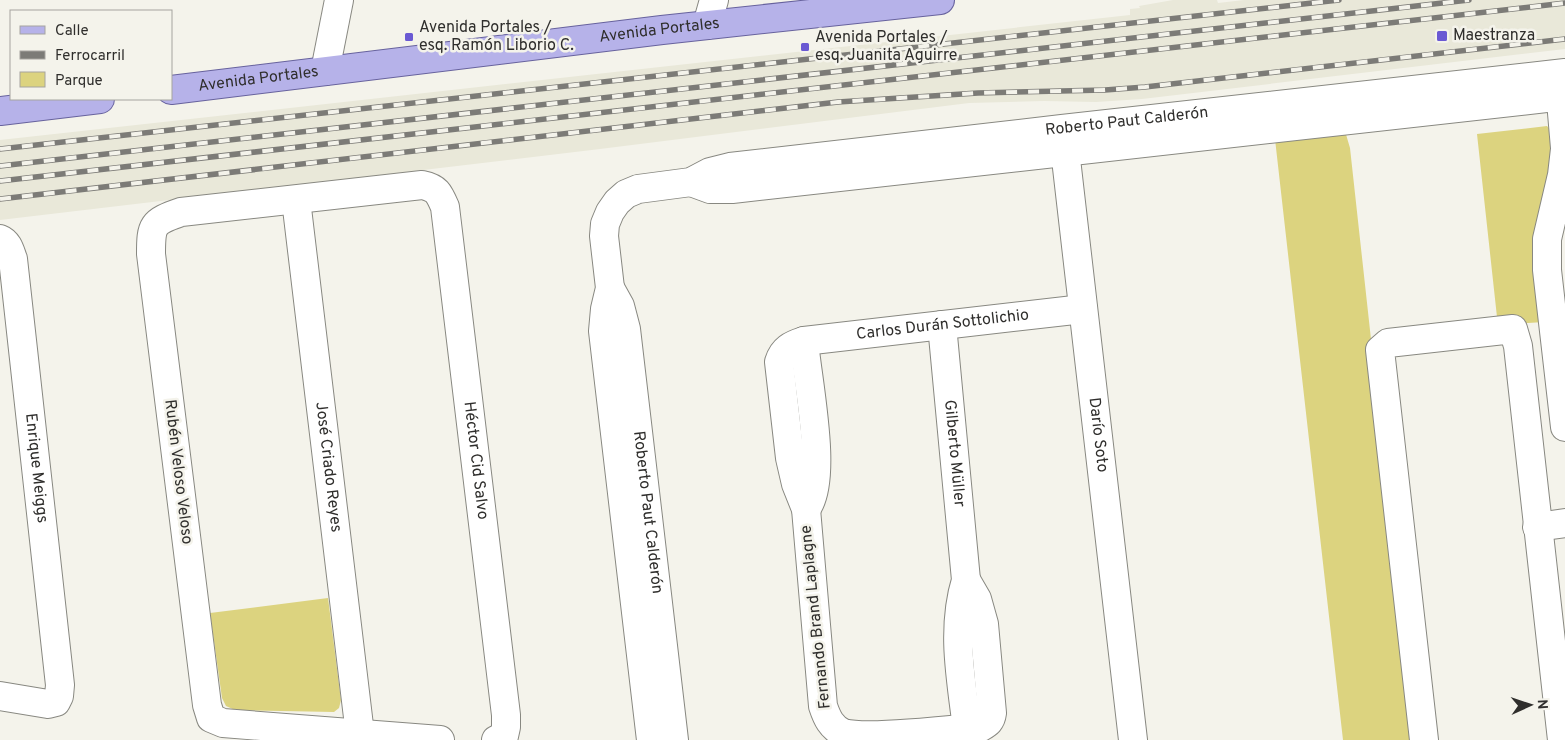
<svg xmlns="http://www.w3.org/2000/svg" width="1565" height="740" viewBox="0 0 1565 740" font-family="Overpass,sans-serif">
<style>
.built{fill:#e9e8d9}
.green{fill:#dcd37f}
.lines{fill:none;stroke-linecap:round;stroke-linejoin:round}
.minor-casing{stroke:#888881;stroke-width:30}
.major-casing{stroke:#67629d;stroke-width:30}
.minor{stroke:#fff;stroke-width:28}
.major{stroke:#b6b2e9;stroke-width:28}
.rail-casing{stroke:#7c7b77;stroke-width:5.5}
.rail{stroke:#f4f3eb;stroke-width:4;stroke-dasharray:11;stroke-linecap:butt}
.poi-dot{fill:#6a59d3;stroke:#f4f3eb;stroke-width:2}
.labels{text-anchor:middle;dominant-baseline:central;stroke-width:5;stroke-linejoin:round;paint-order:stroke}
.poi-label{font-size:16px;fill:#2f2e2c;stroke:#f4f3eb;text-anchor:start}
.street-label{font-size:16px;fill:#2f2e2c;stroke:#f4f3eb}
</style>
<rect width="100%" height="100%" fill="#f4f3eb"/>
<path class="built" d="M 1173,0 L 1217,0 L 1218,3 L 1244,0 L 1565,0 L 1565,49 L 1142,99 L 1096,102 L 1044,101 L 969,103 L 600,149 L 0,220 L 0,140 L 1130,15 L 1130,9 L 1140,8 L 1139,6 Z"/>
<path class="green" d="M 1547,126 L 1554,134 L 1544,322 L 1494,325 L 1497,317 L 1477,134 Z
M 1345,131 L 1350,148 L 1415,740 L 1343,740 L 1275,139 Z
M 328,598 L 341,700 L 339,708 L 334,712 L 235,710 L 226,706 L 222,698 L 210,613 Z"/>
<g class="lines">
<defs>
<g id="minor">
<path d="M 707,25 L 714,0"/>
<path d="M 325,71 L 339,0"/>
<path d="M 1559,78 L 1565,148"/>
<path id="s1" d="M 1063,133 L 1133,740"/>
<path d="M 1565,149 L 1562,175 L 1547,239 L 1547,270 L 1565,427"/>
<path d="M 691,182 L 710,189 L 732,189 L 1565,96"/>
<path id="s2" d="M 296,200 L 360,734"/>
<path id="s3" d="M 0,239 C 8,242 10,251 13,259 L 60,685 L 59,696 L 56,702 L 48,704 L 0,696"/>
<path id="s4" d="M 610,288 L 620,306 L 626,329 L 674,740"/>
<path id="s5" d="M 942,325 L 966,580 C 951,629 961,679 967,728"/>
<path d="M 804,341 C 807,379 829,481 806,509"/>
<path d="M 1537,527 L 1565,523"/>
<path id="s6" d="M 966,580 L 977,599 L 984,624 L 992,713 C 991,721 988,723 981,727 C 949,730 869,740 843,733 C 831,727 827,718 823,706 L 806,509 L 796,484 L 790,458 L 779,362 C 783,349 791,345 804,341 L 1083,309"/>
<path id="s7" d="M 440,740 L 223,723 L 211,718 L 207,705 L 151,254 C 151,225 152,222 181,212 L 422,185 C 437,188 439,193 445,207 L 506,715 L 506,727 L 504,736 L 496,740"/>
<path id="s8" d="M 651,740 L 603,331 L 605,309 L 610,288 L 604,236 L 605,224 L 610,212 L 617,202 L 626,194 L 638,189 L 691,182 L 710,172 L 730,167 L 1062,129 L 1565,73"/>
<path d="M 1424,740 L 1380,350 L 1388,343 L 1513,329 L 1518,346 L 1562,740"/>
</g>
<g id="major">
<path id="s9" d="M 171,90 L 662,30 L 940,0"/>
<path d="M 0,111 L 100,99"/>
</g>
</defs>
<use href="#minor" class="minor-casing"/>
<use href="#major" class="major-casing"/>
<use href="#minor" class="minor"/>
<use href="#major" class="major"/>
<defs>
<path id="rail" d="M 0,149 L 1339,0
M 0,166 L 1469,0
M 0,181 L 1565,3
M 0,199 L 838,102 L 978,93 L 1105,90 L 1145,87 L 1565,39"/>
</defs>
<use href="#rail" class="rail-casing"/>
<use href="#rail" class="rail"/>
</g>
<g class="poi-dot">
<rect x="1436" y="30" width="12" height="12" rx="2.5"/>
<rect x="404" y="32" width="10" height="10" rx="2.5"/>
<rect x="800" y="42" width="10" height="10" rx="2.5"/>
</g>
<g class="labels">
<g class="poi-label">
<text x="419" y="28">Avenida Portales /<tspan x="419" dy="18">esq. Ramón Liborio C.</tspan></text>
<text x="1453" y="36">Maestranza</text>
<text x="815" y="38">Avenida Portales /<tspan x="815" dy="18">esq. Juanita Aguirre</tspan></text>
</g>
<g class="street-label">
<text stroke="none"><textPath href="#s9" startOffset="492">Avenida Portales</textPath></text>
<text stroke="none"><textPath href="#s9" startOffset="88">Avenida Portales</textPath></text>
<text stroke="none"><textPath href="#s8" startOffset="1065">Roberto Paut Calderón</textPath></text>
<text stroke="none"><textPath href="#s6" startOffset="851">Carlos Durán Sottolichio</textPath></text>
<text stroke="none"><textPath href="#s1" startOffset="304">Darío Soto</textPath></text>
<text stroke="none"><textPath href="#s5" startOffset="129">Gilberto Müller</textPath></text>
<text stroke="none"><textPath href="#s7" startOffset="1289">Héctor Cid Salvo</textPath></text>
<text stroke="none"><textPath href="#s2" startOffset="269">José Criado Reyes</textPath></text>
<text stroke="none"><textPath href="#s3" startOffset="235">Enrique Meiggs</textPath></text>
<text transform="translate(178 472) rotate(83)">Rubén Veloso Veloso</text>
<text stroke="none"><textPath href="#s4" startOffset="229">Roberto Paut Calderón</textPath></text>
<text transform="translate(816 617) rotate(-96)">Fernando Brand Laplagne</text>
</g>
</g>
<rect x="10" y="10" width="162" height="90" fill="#f4f3eb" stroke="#a5a49f"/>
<rect x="20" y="26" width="25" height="8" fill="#b6b2e9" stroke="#a5a49f"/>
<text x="55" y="35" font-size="15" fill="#2f2e2c">Calle</text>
<rect x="20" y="51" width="25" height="8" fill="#7c7b77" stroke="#a5a49f"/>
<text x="55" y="60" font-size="15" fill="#2f2e2c">Ferrocarril</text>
<rect x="20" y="72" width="25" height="15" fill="#dcd37f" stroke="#a5a49f"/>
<text x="55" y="85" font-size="15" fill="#2f2e2c">Parque</text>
<g transform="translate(1530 705) rotate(87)" stroke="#f4f3eb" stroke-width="4" paint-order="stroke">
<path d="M0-4L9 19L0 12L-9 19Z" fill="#2f2e2c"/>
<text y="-8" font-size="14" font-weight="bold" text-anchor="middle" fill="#2f2e2c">N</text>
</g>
</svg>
